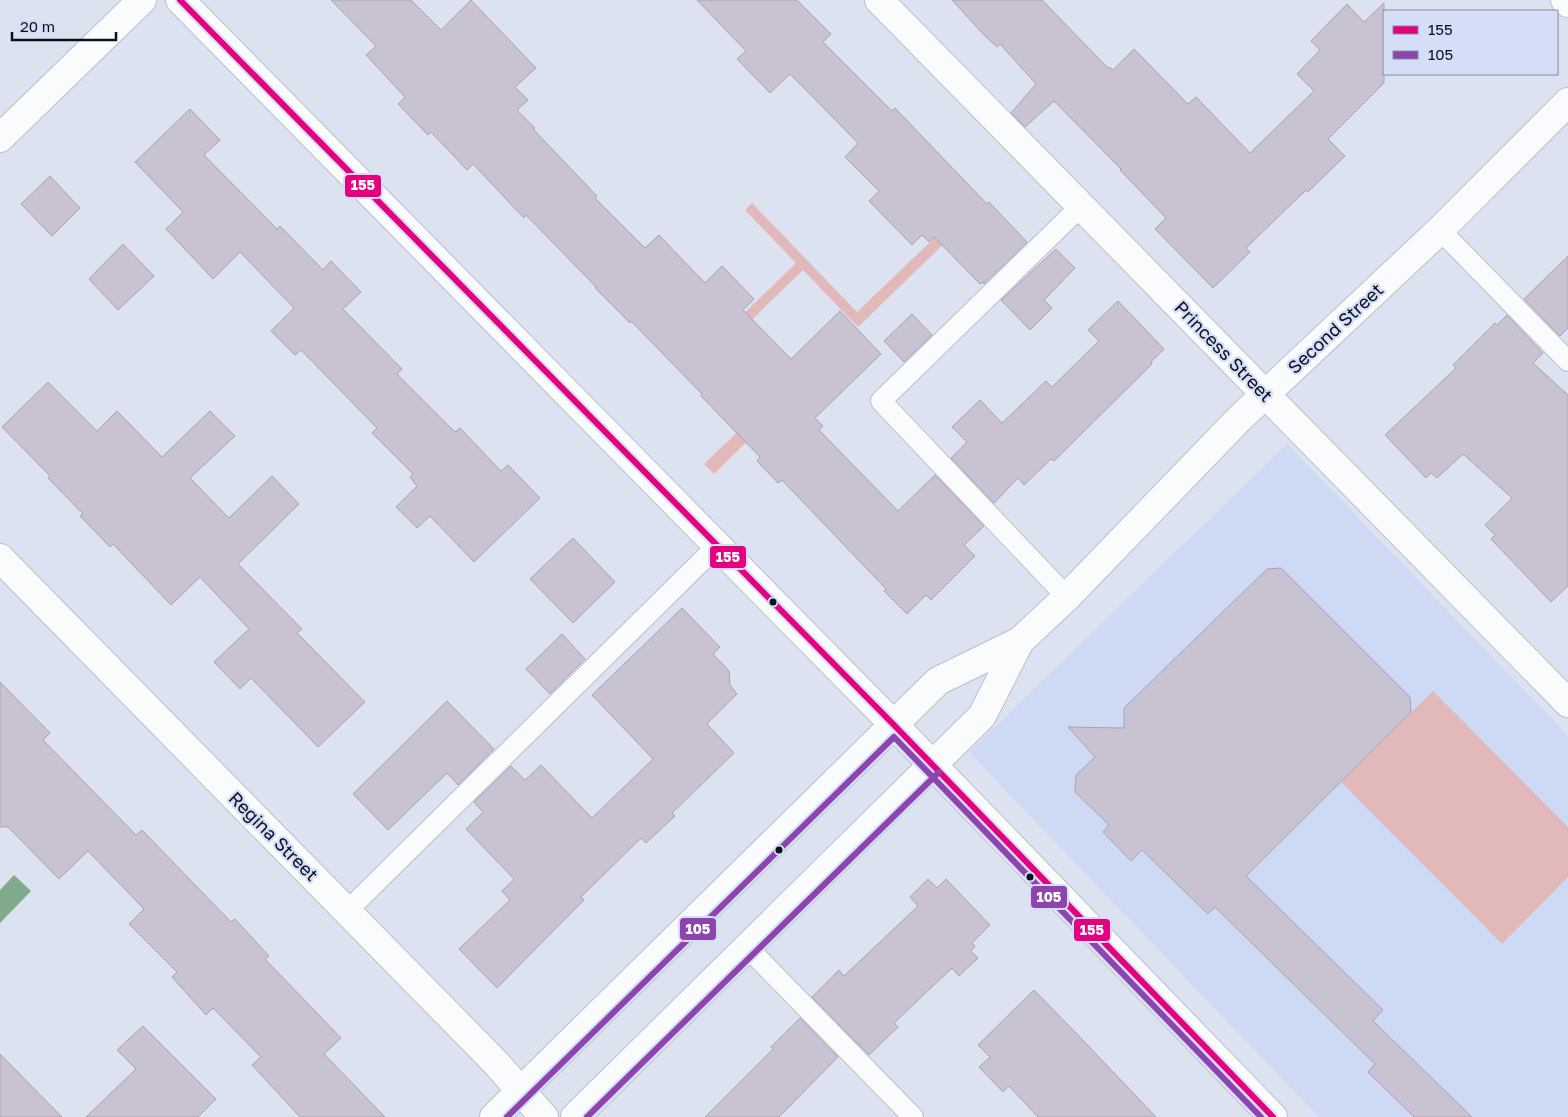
<svg xmlns="http://www.w3.org/2000/svg" width="1568" height="1117" viewBox="0 0 1568 1117" font-family="'Golos Text',sans-serif">
<style>
.built{fill:#cedaf4}
.green{fill:#e2b9ba}
.water{fill:#7fab8a}
.building{fill:#c9c2d2;stroke:#a7a4b0}
.lines{fill:none;stroke-linecap:round;stroke-linejoin:round}
.service-casing{stroke:#bac0cd;stroke-width:22}
.minor-casing{stroke:#bac0cd;stroke-width:30}
.tertiary-casing{stroke:#bac0cd;stroke-width:30}
.service{stroke:#fafbfd;stroke-width:20}
.minor{stroke:#fafbfd;stroke-width:28}
.tertiary{stroke:#fafbfd;stroke-width:28}
.bus-1-casing{stroke:#d4def7;stroke-width:10}
.bus-2-casing{stroke:#d4def7;stroke-width:10}
.bus-1{stroke:#e5007d;stroke-width:6}
.bus-2{stroke:#8e44ad;stroke-width:6}
.bus-dot{fill:#0a101e;stroke:#d4def7;stroke-width:2}
.labels{text-anchor:middle;dominant-baseline:central;stroke-width:4.5;stroke-linejoin:round;paint-order:stroke}
.street-label{font-size:18px;fill:#0a101e;stroke:#d4def7}
.line-badge{stroke:#d4def7;stroke-width:2}
.badge-label{font-size:14px;text-anchor:middle;font-weight:bold;fill:#fff}
</style>
<rect width="100%" height="100%" fill="#dce2ef"/>
<path class="built" d="M 1287,444 L 1568,736 L 1568,1117 L 1319,1117 L 969,752 Z"/>
<path class="green" d="M 752,203 L 857,312 L 950,223 L 957,231 L 858,327 L 803,270 L 733,338 L 726,331 L 796,263 L 745,210 Z
M 775,396 L 784,405 L 714,474 L 704,464 Z
M 1433,691 L 1568,827 L 1568,877 L 1502,944 L 1341,782 Z"/>
<path class="water" d="M 14,875 L 31,891 L 0,923 L 0,890 Z"/>
<path class="building" d="M 331,0 L 411,0 L 441,30 L 471,0 L 536,68 L 515,87 L 528,100 L 517,110 L 535,128 L 533,129 L 597,196 L 595,198 L 645,248 L 659,235 L 705,283 L 722,266 L 754,299 L 743,310 L 791,359 L 840,311 L 881,354 L 815,418 L 823,426 L 819,430 L 898,511 L 935,475 L 984,526 L 964,545 L 975,556 L 931,600 L 926,595 L 907,614 L 884,591 L 886,589 L 782,480 L 778,483 L 757,461 L 760,457 L 701,396 L 702,394 L 631,321 L 630,323 L 595,288 L 596,287 L 526,215 L 524,218 L 473,164 L 467,170 L 431,132 L 428,135 L 398,104 L 405,97 L 366,55 L 376,46 Z
M 697,0 L 797,0 L 831,34 L 823,42 L 892,111 L 895,108 L 987,204 L 989,202 L 1027,242 L 984,284 L 983,282 L 980,284 L 934,237 L 929,242 L 922,235 L 912,245 L 869,201 L 879,191 L 845,157 L 858,143 L 790,74 L 770,93 L 737,59 L 746,51 Z
M 952,0 L 1042,0 L 1108,68 L 1109,67 L 1113,70 L 1134,49 L 1188,104 L 1196,97 L 1250,153 L 1314,91 L 1297,74 L 1320,50 L 1311,41 L 1347,4 L 1364,22 L 1384,3 L 1384,83 L 1328,139 L 1345,156 L 1308,192 L 1306,190 L 1246,248 L 1250,252 L 1213,288 L 1155,229 L 1166,218 L 1120,170 L 1121,169 L 1054,101 L 1025,127 L 1011,113 L 1036,84 L 1000,44 L 997,47 L 984,35 Z
M 190,109 L 220,140 L 204,155 L 277,229 L 280,226 L 323,270 L 331,261 L 361,292 L 343,309 L 402,369 L 397,374 L 455,432 L 460,428 L 501,471 L 508,465 L 540,498 L 474,562 L 430,516 L 417,528 L 396,507 L 417,486 L 410,477 L 413,474 L 372,433 L 377,428 L 301,350 L 295,355 L 271,331 L 294,308 L 240,252 L 213,279 L 166,229 L 183,212 L 135,162 Z
M 50,176 L 80,208 L 52,236 L 21,204 Z
M 123,244 L 154,276 L 118,310 L 89,279 Z
M 1056,249 L 1075,268 L 1044,300 L 1052,308 L 1030,330 L 1001,300 Z
M 1568,256 L 1568,328 L 1560,336 L 1524,299 Z
M 1118,301 L 1164,349 L 1151,362 L 1152,364 L 1054,461 L 1051,459 L 1024,485 L 1018,478 L 994,503 L 951,458 L 967,442 L 952,427 L 980,400 L 1002,423 L 1046,381 L 1052,387 L 1099,341 L 1088,330 Z
M 912,314 L 932,335 L 904,362 L 884,341 Z
M 1507,315 L 1543,353 L 1533,363 L 1568,395 L 1568,586 L 1551,602 L 1491,539 L 1495,535 L 1485,525 L 1512,498 L 1463,454 L 1437,478 L 1431,473 L 1426,478 L 1385,435 L 1456,368 L 1453,365 L 1495,323 L 1497,325 Z
M 48,382 L 97,431 L 117,411 L 162,457 L 210,411 L 235,436 L 190,478 L 229,518 L 272,476 L 299,504 L 238,564 L 302,629 L 297,633 L 365,702 L 318,747 L 251,678 L 240,689 L 214,662 L 249,629 L 200,577 L 171,605 L 113,544 L 110,547 L 80,516 L 83,514 L 48,478 L 50,476 L 2,427 Z
M 573,538 L 615,582 L 573,623 L 530,579 Z
M 1281,568 L 1410,697 L 1411,712 L 1246,876 L 1383,1010 L 1373,1021 L 1472,1117 L 1414,1117 L 1368,1072 L 1375,1064 L 1215,907 L 1208,914 L 1142,850 L 1131,861 L 1103,832 L 1109,825 L 1075,792 L 1076,775 L 1095,757 L 1068,727 L 1124,728 L 1124,708 L 1267,569 Z
M 682,608 L 720,647 L 713,654 L 729,671 L 730,685 L 737,694 L 707,724 L 734,753 L 672,813 L 675,816 L 646,843 L 641,838 L 581,897 L 584,900 L 497,988 L 459,949 L 510,900 L 502,891 L 514,879 L 466,829 L 483,812 L 474,802 L 511,766 L 525,780 L 541,765 L 592,818 L 653,759 L 592,695 Z
M 562,634 L 585,659 L 550,694 L 526,669 Z
M 0,682 L 50,733 L 43,740 L 136,835 L 142,830 L 231,922 L 235,919 L 269,956 L 265,959 L 341,1038 L 324,1054 L 385,1117 L 300,1117 L 252,1065 L 261,1057 L 213,1008 L 206,1015 L 172,977 L 177,972 L 129,924 L 144,909 L 88,851 L 59,879 L 8,827 L 0,827 Z
M 447,701 L 494,749 L 458,785 L 447,773 L 388,830 L 353,794 Z
M 928,879 L 937,888 L 946,879 L 990,925 L 972,943 L 975,946 L 971,951 L 978,958 L 959,976 L 952,968 L 894,1023 L 898,1027 L 869,1055 L 812,997 L 839,970 L 844,976 L 918,906 L 910,897 Z
M 1034,990 L 1078,1035 L 1156,1117 L 1038,1117 L 1009,1086 L 1003,1092 L 979,1067 L 990,1057 L 978,1045 Z
M 800,1018 L 838,1057 L 779,1117 L 705,1117 L 773,1049 L 771,1047 Z
M 143,1026 L 216,1099 L 198,1117 L 86,1117 L 136,1069 L 117,1050 Z
M 0,1054 L 62,1117 L 0,1117 Z"/>
<g class="lines">
<defs>
<path id="service" d="M 1440,230 L 1568,361
M 1067,597 L 881,401 L 1081,206
M 347,911 L 717,546
M 748,948 L 913,1117"/>
<path id="minor" d="M 879,0 L 1568,703
M 1565,0 L 1568,3
M 0,138 L 142,0
M 0,558 L 495,1062 L 544,1117
M 494,1117 L 938,681 L 1020,641 L 1067,597 L 1240,418 L 1440,230 L 1568,102
M 575,1117 L 982,716 L 1020,641"/>
<path id="tertiary" d="M 180,0 L 894,725 L 1273,1117"/>
</defs>
<use href="#service" class="service-casing"/>
<use href="#minor" class="minor-casing"/>
<use href="#tertiary" class="tertiary-casing"/>
<use href="#service" class="service"/>
<use href="#minor" class="minor"/>
<use href="#tertiary" class="tertiary"/>
<defs>
<path id="bus-1" d="M 180,0 L 894,725 L 1273,1117"/>
<path id="bus-2" d="M 507,1117 L 894,737 L 1261,1117
M 587,1117 L 939,772"/>
</defs>
<use href="#bus-1" class="bus-1-casing"/>
<use href="#bus-2" class="bus-2-casing"/>
<use href="#bus-1" class="bus-1"/>
<use href="#bus-2" class="bus-2"/>
</g>
<g class="bus-dot">
<circle cx="773" cy="602" r="4.5"/>
<circle cx="779" cy="850" r="4.5"/>
<circle cx="1030" cy="877" r="4.5"/>
</g>
<g class="labels">
<g class="street-label">
<text transform="translate(1335 328) rotate(-43)">Second Street</text>
<text transform="translate(1224 351) rotate(46)">Princess Street</text>
<text transform="translate(274 836) rotate(45)">Regina Street</text>
</g>
</g>
<g class="line-badge">
<rect x="344" y="174" width="38" height="24" rx="5" fill="#e5007d"/>
<rect x="709" y="545" width="38" height="24" rx="5" fill="#e5007d"/>
<rect x="1030" y="885" width="38" height="24" rx="5" fill="#8e44ad"/>
<rect x="679" y="917" width="38" height="24" rx="5" fill="#8e44ad"/>
<rect x="1073" y="918" width="38" height="24" rx="5" fill="#e5007d"/>
</g>
<g class="badge-label">
<text x="363" y="190">155</text>
<text x="728" y="562">155</text>
<text x="1049" y="902">105</text>
<text x="698" y="934">105</text>
<text x="1092" y="935">155</text>
</g>
<rect x="1383" y="10" width="175" height="65" fill="#d4def7" stroke="#838ca0"/>
<rect x="1393" y="26" width="25" height="8" fill="#e5007d" stroke="#838ca0"/>
<text x="1428" y="35" font-size="15" fill="#0a101e">155</text>
<rect x="1393" y="51" width="25" height="8" fill="#8e44ad" stroke="#838ca0"/>
<text x="1428" y="60" font-size="15" fill="#0a101e">105</text>
<path d="M12 32v8h104v-8" fill="none" stroke="#0a101e" stroke-width="2.5"/>
<text x="20" y="32" font-size="15" fill="#0a101e" stroke="#d4def7" stroke-width="4" paint-order="stroke">20 m</text>
</svg>
